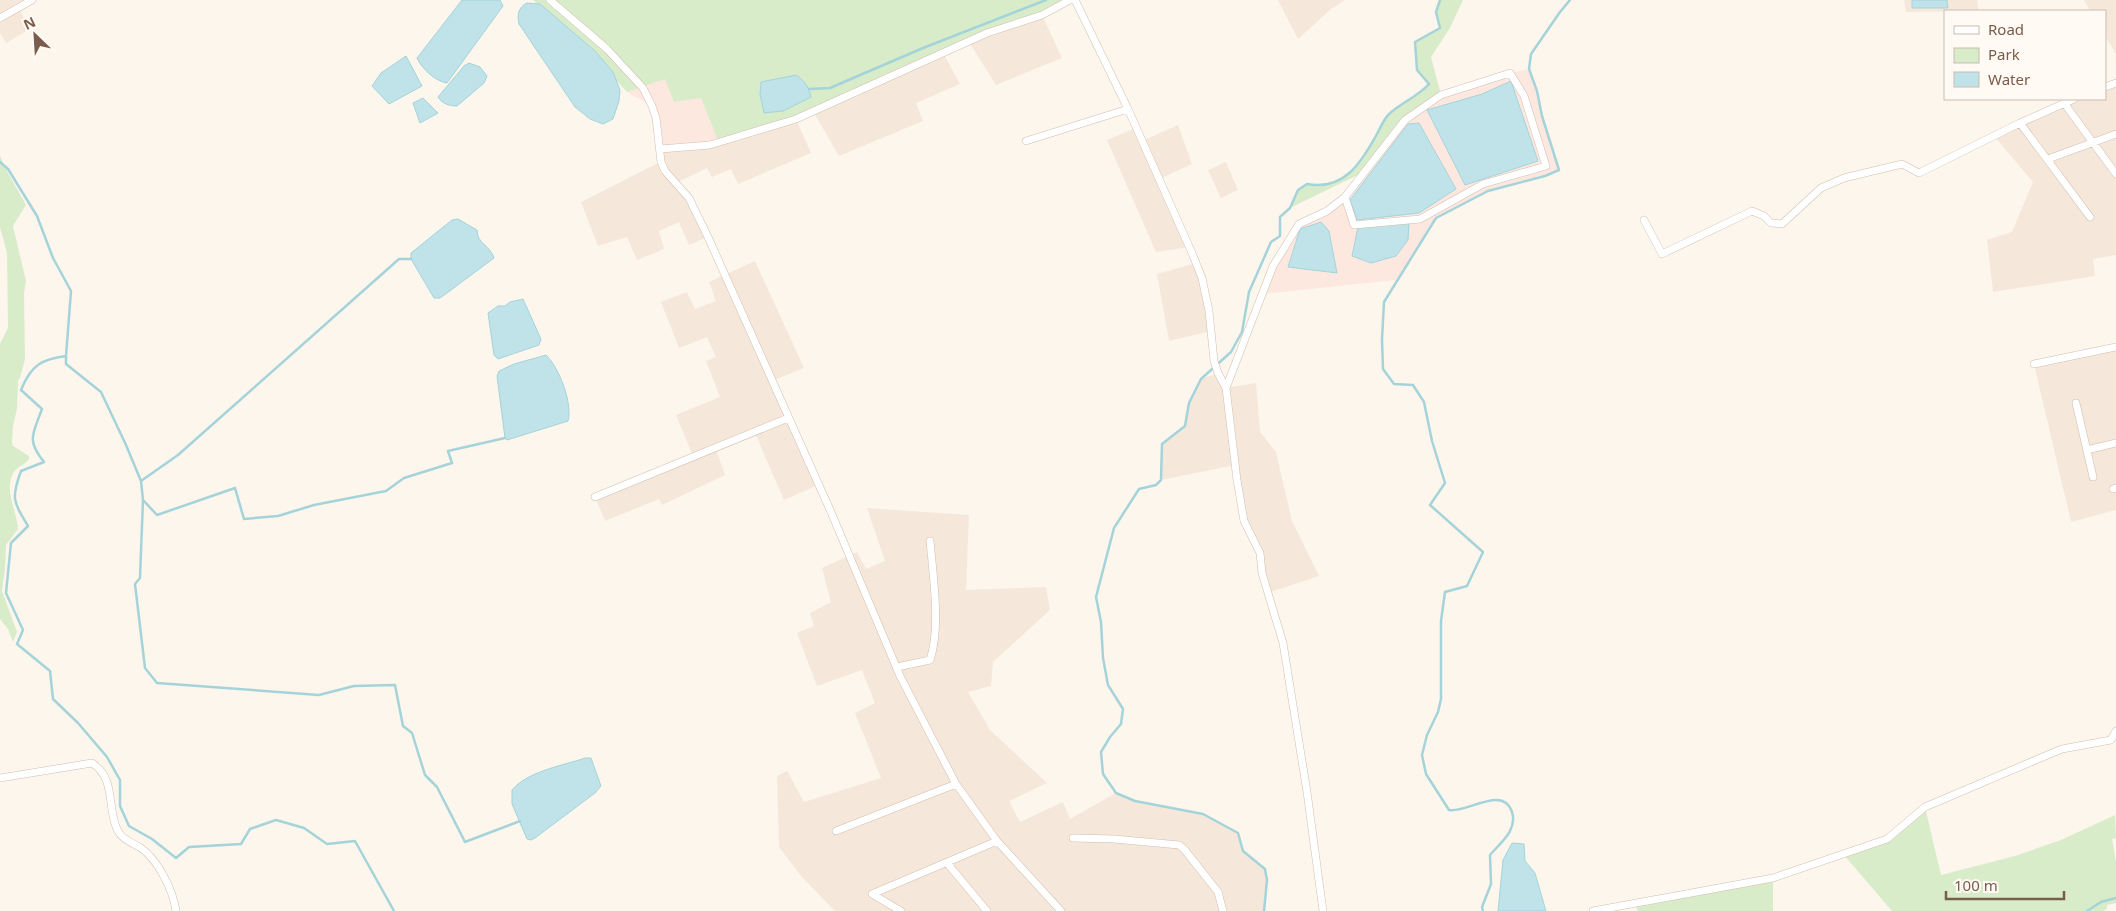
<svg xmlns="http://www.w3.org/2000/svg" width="2116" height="911" viewBox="0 0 2116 911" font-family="'Noto Sans',sans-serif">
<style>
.residential{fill:#f5e8da}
.commercial{fill:#fde8e0}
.green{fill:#d8ecc9}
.water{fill:#bfe3e8;stroke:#a5d3da}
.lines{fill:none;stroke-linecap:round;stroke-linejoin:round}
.stream{stroke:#a5d3da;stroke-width:2.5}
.minor-casing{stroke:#d1beb0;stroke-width:8}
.minor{stroke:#fff;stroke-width:7}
</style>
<rect width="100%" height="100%" fill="#fdf6ec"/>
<path class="residential" d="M 0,0 L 32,0 L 18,7 L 30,29 L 6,43 L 0,33 Z
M 1278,0 L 1345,0 L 1331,9 L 1298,39 Z
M 1904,0 L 1977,0 L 1979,11 L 1906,12 Z
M 2084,0 L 2116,0 L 2116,54 L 2105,36 L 2105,11 L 2090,11 Z
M 1042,15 L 1062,58 L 996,85 L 969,42 Z
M 943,53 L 960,84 L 916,103 L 923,121 L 839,156 L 813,111 Z
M 2116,83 L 2116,255 L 2093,259 L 2095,276 L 1993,292 L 1987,240 L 2012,232 L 2033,182 L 1994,136 L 2074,99 L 2105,99 L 2105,87 Z
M 796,119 L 811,153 L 738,184 L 731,169 L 712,177 L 707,168 L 676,183 L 708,237 L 689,245 L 679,222 L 659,231 L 664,249 L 637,260 L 627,237 L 598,246 L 581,202 L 660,162 L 660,149 Z
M 1178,125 L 1192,164 L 1159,179 L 1190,247 L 1156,252 L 1107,140 L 1136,128 L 1142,141 Z
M 1226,162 L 1238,190 L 1221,198 L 1208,170 Z
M 755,261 L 804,368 L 772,381 L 818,485 L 784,500 L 754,431 L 715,447 L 725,475 L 662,505 L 659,499 L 605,521 L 595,497 L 693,456 L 676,415 L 720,397 L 706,361 L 716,357 L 707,337 L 679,348 L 661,302 L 687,292 L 695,309 L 716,301 L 709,282 Z
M 1196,263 L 1211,331 L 1169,341 L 1157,274 Z
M 2116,347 L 2116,510 L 2071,522 L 2034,364 Z
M 1218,373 L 1226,388 L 1256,383 L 1260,432 L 1276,452 L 1292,521 L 1319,576 L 1268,593 L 1260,553 L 1244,521 L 1235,465 L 1161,480 L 1162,444 L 1185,426 L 1189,403 L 1201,379 Z
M 867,508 L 969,515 L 966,590 L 1046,587 L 1050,610 L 993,662 L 991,686 L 968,692 L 990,730 L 1047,783 L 1009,801 L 1020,822 L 1063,802 L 1070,819 L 1116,793 L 1149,805 L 1164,805 L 1203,814 L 1238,833 L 1243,851 L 1265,869 L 1267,880 L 1264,911 L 835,911 L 801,876 L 779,847 L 777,776 L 787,771 L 804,802 L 881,778 L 855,713 L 875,703 L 862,670 L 817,686 L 797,633 L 814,626 L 810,613 L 831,602 L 822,568 L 857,552 L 866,569 L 885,561 Z"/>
<path class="commercial" d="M 1529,69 L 1537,91 L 1542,116 L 1559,170 L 1545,176 L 1488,191 L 1436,218 L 1396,280 L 1263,294 L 1273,266 L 1299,224 L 1345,197 L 1403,122 L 1441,95 L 1510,73 Z
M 665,78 L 701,98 L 719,143 L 660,149 L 652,106 L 627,92 Z"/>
<path class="green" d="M 533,0 L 1070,0 L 987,33 L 835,102 L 719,143 L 701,98 L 674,102 L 665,79 L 627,92 L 587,48 Z
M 1440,0 L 1463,0 L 1450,28 L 1431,57 L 1441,95 L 1404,120 L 1364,172 L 1290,208 L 1298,190 L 1307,184 C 1345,191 1360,163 1376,134 C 1380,128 1384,119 1389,114 C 1401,103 1417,97 1429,84 L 1417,70 L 1415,42 L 1440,28 L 1436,12 Z
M 0,156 C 7,173 17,188 26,205 L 13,226 L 26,281 L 24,293 L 25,359 L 20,378 L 18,380 L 17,409 L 13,426 L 12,443 L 13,446 L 29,456 L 29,459 C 25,465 18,466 14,472 C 3,489 17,511 18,529 L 6,545 L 5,568 L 2,591 L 17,632 L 13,642 L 8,629 L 0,619 L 0,344 L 8,328 L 7,253 L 0,227 Z
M 1925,807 L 1941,875 L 2015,856 L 2061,840 L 2115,815 L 2116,838 L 2112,839 L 2116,862 L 2116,903 L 2107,905 L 2107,909 L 2103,911 L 1892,911 L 1843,854 L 1887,839 Z
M 1773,878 L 1773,911 L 1638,911 L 1635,904 Z"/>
<path class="water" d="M 462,0 L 500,0 L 503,6 L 447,83 C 435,81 422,69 417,58 Z
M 1912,0 L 1947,0 L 1948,8 L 1912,8 Z
M 527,3 L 540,4 L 595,51 L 613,72 L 620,90 L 619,101 L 613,119 L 603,124 L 590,119 L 575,107 L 519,24 C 517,16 518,7 527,3 Z
M 406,56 L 422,86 L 389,104 L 372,86 L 381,73 Z
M 469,63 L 480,67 L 487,76 L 484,83 L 457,106 C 450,106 442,104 438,97 L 464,66 Z
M 796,75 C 804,80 809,87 811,97 L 783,111 L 764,113 L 760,94 L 761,82 Z
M 1511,81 L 1538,161 L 1465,185 L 1427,110 L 1482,94 Z
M 423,98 L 438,113 L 420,123 L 413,103 Z
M 1419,123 L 1456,189 L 1419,213 L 1357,220 L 1350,200 L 1408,124 Z
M 458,219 L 477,230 C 477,244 490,245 494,258 L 447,293 L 440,298 L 434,298 L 411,259 L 411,253 L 452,220 Z
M 1321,222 L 1329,231 L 1337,273 L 1288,267 L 1300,229 Z
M 1409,223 L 1408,240 L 1396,256 L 1371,263 L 1352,256 L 1358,227 Z
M 523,299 L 541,339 L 539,345 L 498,359 L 494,355 L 488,313 L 498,306 L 505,306 L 510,302 Z
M 546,355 C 559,367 573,404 568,421 L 507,440 L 505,438 L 497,376 L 499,371 L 514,364 Z
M 585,758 L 591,758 L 601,786 L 595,793 L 535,838 L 531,840 L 527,839 L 512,804 L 512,790 C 528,771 562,766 585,758 Z
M 1512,843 L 1524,844 L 1525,861 L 1535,873 L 1546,911 L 1498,911 L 1503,860 Z"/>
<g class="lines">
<path class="stream" d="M 809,89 L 830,88 L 923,48 L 1046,0
M 0,162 L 8,169 L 37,216 L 53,258 L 71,291 L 66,356 C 42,359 31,365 21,390 L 42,409 C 33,434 26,440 44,462 L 21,471 C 11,498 13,501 28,526 L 11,543 L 6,593 L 23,630 L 17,644 L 50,671 L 53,699 L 78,723 L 107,757 L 120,780 L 120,806 L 129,826 L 152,839 L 176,858 L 189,847 L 241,844 L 250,829 L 276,820 L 304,828 L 327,844 L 355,841 L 394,911
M 66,356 L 66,364 L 101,392 L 126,445 L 141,481 L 143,500 L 157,515 L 235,488 L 244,519 L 278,516 L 314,505 L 386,491 L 404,478 L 452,463 L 448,451 L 505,438
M 141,481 L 178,455 L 399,259 L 411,259
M 143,500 L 140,578 L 135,584 L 145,668 L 157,683 L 319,695 L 354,686 L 395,685 L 403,726 L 412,733 L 425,775 L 437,787 L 465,842 L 520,821
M 1264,911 L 1267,880 L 1265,869 L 1243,851 L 1238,833 L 1203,814 L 1135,801 L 1116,793 L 1103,774 L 1101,752 L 1110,737 L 1121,724 L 1123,709 L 1108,685 L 1103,658 L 1101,622 L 1096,597 L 1114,528 L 1139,489 L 1156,485 L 1161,480 L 1162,444 L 1185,426 L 1189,403 L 1201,379 L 1231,352 L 1242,332 L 1249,292 L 1271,242 L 1280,236 L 1280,217 L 1290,208 L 1298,190 L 1307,184 C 1344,191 1361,163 1377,134 C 1380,128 1384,119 1389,114 C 1401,103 1417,97 1429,84 L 1417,70 L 1415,42 L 1440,28 L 1436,12 L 1440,0
M 1483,911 L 1482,907 L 1491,884 L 1490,855 C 1500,843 1518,830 1512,812 C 1503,784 1466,814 1449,810 L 1426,774 L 1422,755 L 1427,735 L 1438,712 L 1441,699 L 1441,621 L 1445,592 L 1467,586 L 1483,552 L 1430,505 L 1445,483 L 1432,441 L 1424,402 L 1413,385 L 1394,384 L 1383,369 L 1382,339 L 1384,302 L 1436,218 L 1488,191 L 1545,176 L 1559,170 L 1542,116 L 1537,91 L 1529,69 L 1531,54 L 1560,12 L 1570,0
M 2087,911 L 2101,902 L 2116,898"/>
<defs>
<path id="minor" d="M 550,0 L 607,49 L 643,88 L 652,106 L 656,118 L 661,162 L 665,171 L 689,198 L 708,237 L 831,512 L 900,676 L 931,736 L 956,784 L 997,841 L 1061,911
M 1075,0 L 1128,109 L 1192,253 L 1202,278 L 1209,311 L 1214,361 L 1218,373 L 1226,388 L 1237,480 L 1244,521 L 1260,553 L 1262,573 L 1283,643 L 1307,792 L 1323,911
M 0,18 L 32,0
M 2105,87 L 2116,83
M 2074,99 L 2020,123 L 2090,217
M 2064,103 L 2116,174
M 1026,141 L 1128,109
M 660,149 L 710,145 L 796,119 L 987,33 L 1042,15 L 1070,0
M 2048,159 L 2116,134
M 1644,220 L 1662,254 L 1752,211 L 1764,216 L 1771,223 L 1782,224 L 1821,188 L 1844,178 L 1902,164 L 1919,173 L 2020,123
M 2034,364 L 2116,347
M 1226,388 L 1273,266 L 1299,224 L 1327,211 L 1345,197 L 1405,120 L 1441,95 L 1510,73 L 1524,96 L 1546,166 L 1483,184 L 1420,219 L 1354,225 L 1345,197
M 2076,403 L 2093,477
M 2087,450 L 2116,443
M 2113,489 L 2116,488
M 595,497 L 788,418
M 897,667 L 930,660 C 941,628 933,575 930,541
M 0,778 L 92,763 C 116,778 107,808 117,829 C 122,840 131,842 141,848 C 158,860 173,890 176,911
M 836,831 L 956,784
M 1073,838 L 1114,839 L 1179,845 L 1184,849 L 1218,892 L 1223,911
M 947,863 L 987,911
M 901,911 L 872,894 L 997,841
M 1593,911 L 1773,878 L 1887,839 L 1925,807 L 2038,759 L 2062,749 L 2111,740 L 2116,731"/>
</defs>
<use href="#minor" class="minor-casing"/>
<use href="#minor" class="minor"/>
</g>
<rect x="1944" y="10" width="162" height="90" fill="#fffaf3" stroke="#cabbb1"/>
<rect x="1954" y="26" width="25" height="8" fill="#ffffff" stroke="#cabbb1"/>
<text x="1988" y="35" font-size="15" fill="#7a5c4d">Road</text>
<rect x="1954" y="48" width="25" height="15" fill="#d8ecc9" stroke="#cabbb1"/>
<text x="1988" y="60" font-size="15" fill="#7a5c4d">Park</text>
<rect x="1954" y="72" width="25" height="15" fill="#bfe3e8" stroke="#cabbb1"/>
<text x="1988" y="85" font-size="15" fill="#7a5c4d">Water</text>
<g transform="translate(35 35) rotate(335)" stroke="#fffaf3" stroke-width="4" paint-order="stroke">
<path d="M0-4L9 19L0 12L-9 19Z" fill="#7a5c4d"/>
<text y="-8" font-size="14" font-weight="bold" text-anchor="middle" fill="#7a5c4d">N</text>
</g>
<path d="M1946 891v8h118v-8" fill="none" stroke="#7a5c4d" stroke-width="2.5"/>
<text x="1954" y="891" font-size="15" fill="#7a5c4d" stroke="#fffaf3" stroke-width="4" paint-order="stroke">100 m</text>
</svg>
